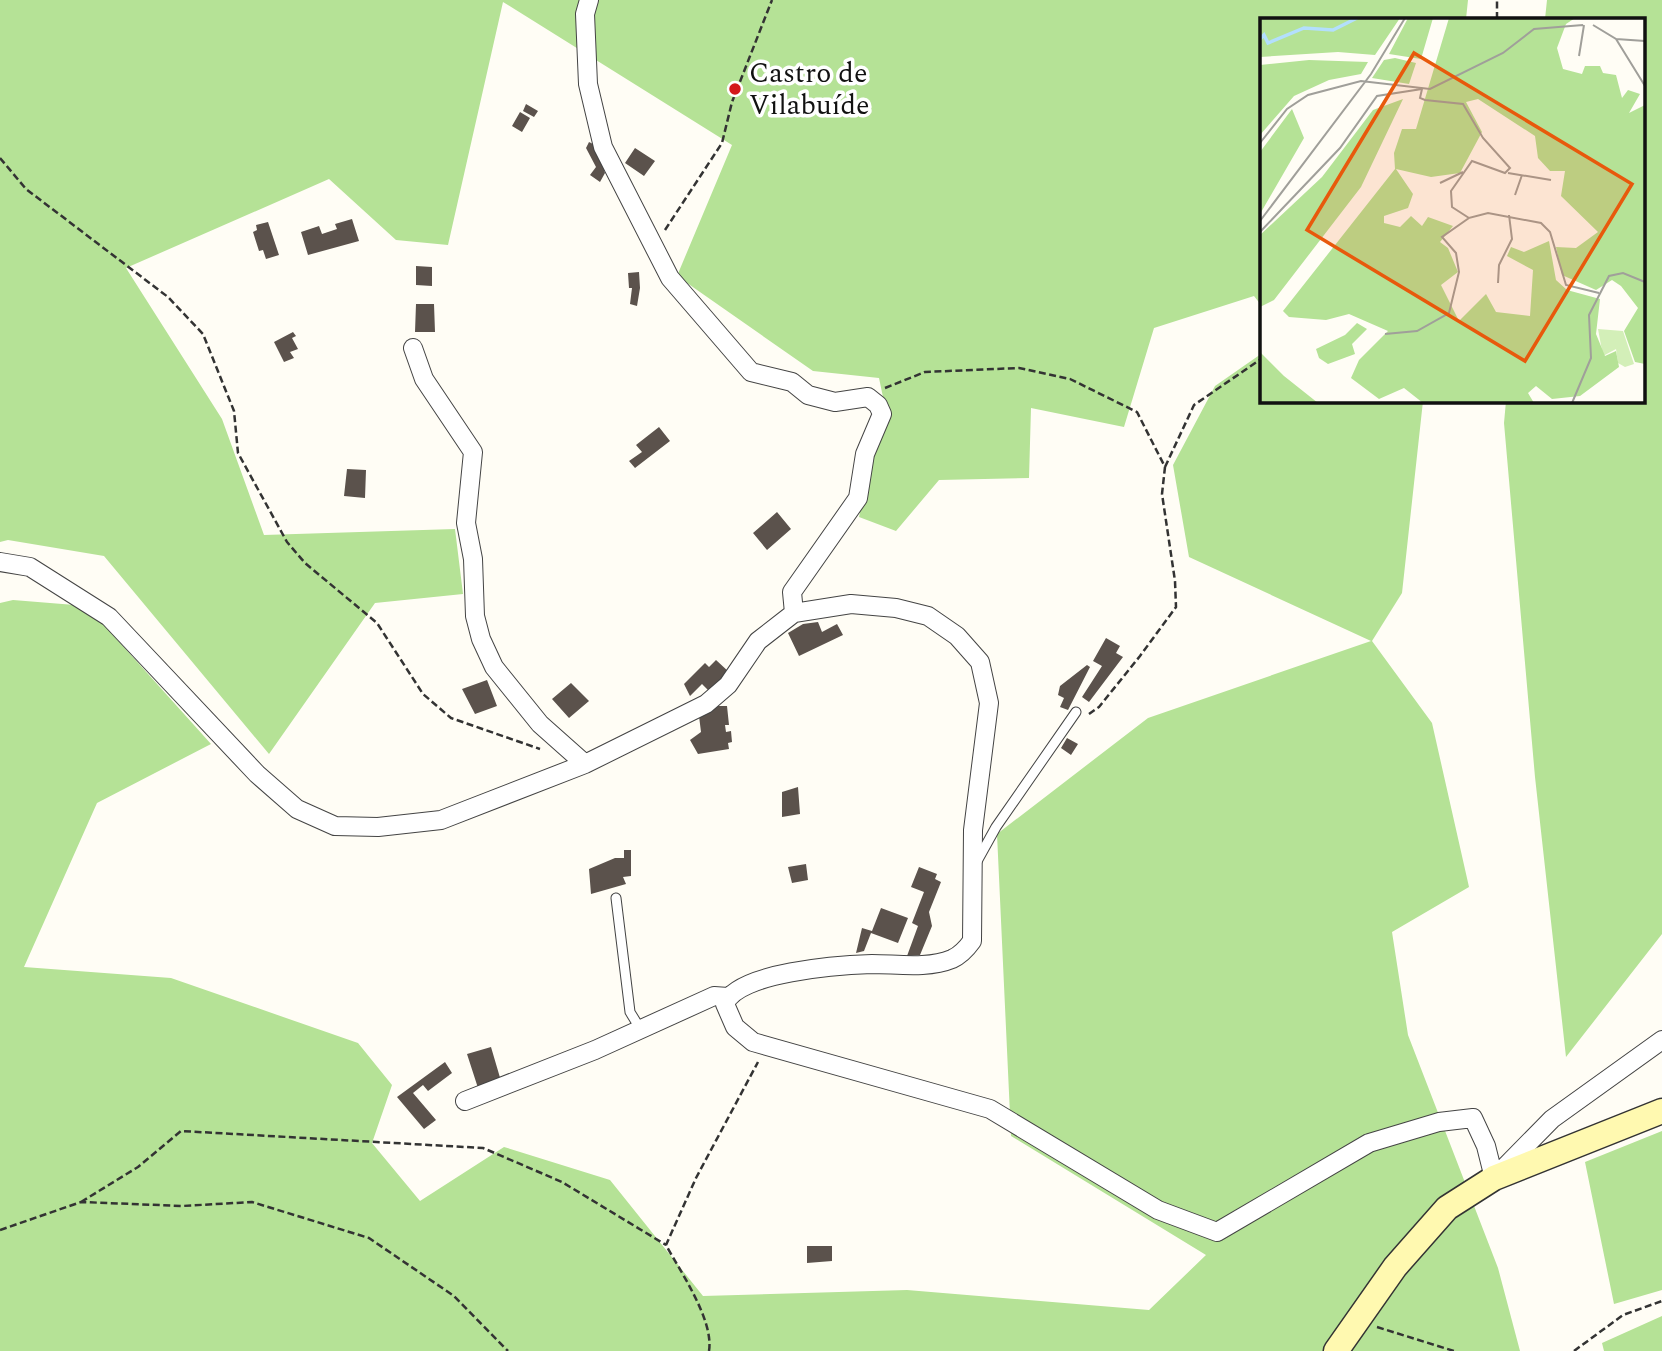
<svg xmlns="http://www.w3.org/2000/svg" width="1662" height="1351" viewBox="0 0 1662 1351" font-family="Spectral,serif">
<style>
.forest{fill:#b5e296}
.building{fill:#5b524c}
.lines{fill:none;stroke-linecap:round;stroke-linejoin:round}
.lane-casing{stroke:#444;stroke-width:11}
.street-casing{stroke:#444;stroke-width:20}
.secondary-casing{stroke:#333;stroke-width:27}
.path{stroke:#333;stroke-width:2.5;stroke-dasharray:7 3.5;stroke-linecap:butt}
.lane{stroke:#fff;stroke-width:9}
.street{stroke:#fff;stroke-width:18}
.secondary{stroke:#fff9b0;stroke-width:24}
.poi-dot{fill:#d3171a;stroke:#fff;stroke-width:2.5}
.labels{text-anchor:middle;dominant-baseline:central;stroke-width:7;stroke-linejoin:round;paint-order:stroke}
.poi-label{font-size:28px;fill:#111;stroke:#fff;text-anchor:start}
.inset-river{fill:none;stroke:#b3dffd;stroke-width:3.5}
.inset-road{fill:none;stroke:#a09f9a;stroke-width:2}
.view{fill:#e8590c;fill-opacity:0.15;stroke:#e8590c;stroke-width:3.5}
.inset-edge{fill:none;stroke:#111;stroke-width:3.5}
</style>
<rect width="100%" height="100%" fill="#fffdf5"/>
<path class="forest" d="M 0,0 L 1468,0 L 1466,19 L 1261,19 L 1261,305 L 1254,296 L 1154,328 L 1124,427 L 1031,408 L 1029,478 L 939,480 L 896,531 L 859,517 L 870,462 L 888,421 L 879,378 L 813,371 L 677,276 L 732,145 L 503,2 L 448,245 L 396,240 L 329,179 L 126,268 L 222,419 L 264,535 L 455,529 L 463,594 L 375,603 L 269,754 L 104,556 L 8,540 L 0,542 Z
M 1547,0 L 1662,0 L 1662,934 L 1566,1057 L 1535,777 L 1504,423 L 1506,401 L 1643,401 L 1643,19 L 1545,19 Z
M 1261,354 L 1261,401 L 1423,401 L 1402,593 L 1372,641 L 1432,723 L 1469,887 L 1392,932 L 1408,1035 L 1498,1268 L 1520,1351 L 0,1351 L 0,603 L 13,600 L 87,606 L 211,744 L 97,803 L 24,967 L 171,978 L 358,1043 L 392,1085 L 372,1143 L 420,1201 L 504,1147 L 610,1180 L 703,1296 L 907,1290 L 1149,1310 L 1206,1255 L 1011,1136 L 997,834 L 1148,718 L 1371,641 L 1189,557 L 1173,465 L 1215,386 Z
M 1662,1131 L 1662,1290 L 1614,1304 L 1585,1162 Z
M 1662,1316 L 1662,1351 L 1604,1351 L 1602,1343 Z"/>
<path class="building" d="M 526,104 L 538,111 L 534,117 L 523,111 Z
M 520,112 L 530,118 L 522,132 L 512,126 Z
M 589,142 L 597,146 L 605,173 L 600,182 L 590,175 L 596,167 L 586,148 Z
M 635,148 L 655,161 L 644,176 L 625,163 Z
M 352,219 L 359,241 L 308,255 L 301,232 L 319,226 L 322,234 L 337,229 L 335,224 Z
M 268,222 L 279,255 L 266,259 L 263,250 L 259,251 L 253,232 L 257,230 L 256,225 Z
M 416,266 L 432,267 L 432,286 L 416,285 Z
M 639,272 L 640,288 L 637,306 L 630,304 L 632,288 L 629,288 L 628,273 Z
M 416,304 L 434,304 L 435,332 L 415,332 Z
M 293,332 L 296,336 L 292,338 L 298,349 L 290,352 L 294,358 L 284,362 L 274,342 Z
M 659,427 L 670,441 L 635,468 L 629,461 L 642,452 L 636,445 Z
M 347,469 L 366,470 L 365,498 L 344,496 Z
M 777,512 L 791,529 L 767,550 L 753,533 Z
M 818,622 L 822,632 L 837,624 L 843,635 L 799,656 L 788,633 L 803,624 Z
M 1106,638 L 1120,646 L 1116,653 L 1123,657 L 1089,702 L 1082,697 L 1102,666 L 1093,661 Z
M 716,660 L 729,672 L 711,693 L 702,684 L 690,696 L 684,684 L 705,663 L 709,667 Z
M 1087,665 L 1090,667 L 1068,710 L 1060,707 L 1064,698 L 1058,695 L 1060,686 Z
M 487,680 L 497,706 L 475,714 L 462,689 Z
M 571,683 L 589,701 L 569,718 L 552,699 Z
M 718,706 L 727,706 L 729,725 L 725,725 L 726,732 L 731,731 L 732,742 L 728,743 L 729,749 L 698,754 L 690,740 L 701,732 L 699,716 Z
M 1067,738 L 1078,744 L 1071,755 L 1061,748 Z
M 798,787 L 800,814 L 782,817 L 782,792 Z
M 624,850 L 631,850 L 631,876 L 623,877 L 626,884 L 591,894 L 589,869 L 615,858 L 624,858 Z
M 806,864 L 808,880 L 792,883 L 788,867 Z
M 919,867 L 937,874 L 935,879 L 941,882 L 929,912 L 932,926 L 920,955 L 907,956 L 918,926 L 912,923 L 924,892 L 911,887 Z
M 881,908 L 908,918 L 898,943 L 871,933 L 864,951 L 856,953 L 862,928 L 872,931 Z
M 491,1047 L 501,1081 L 478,1088 L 467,1054 Z
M 445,1062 L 452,1073 L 428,1091 L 423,1085 L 413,1093 L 436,1120 L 424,1129 L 397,1097 Z
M 807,1246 L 832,1246 L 832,1261 L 807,1263 Z"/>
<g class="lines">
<defs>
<path id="lane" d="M 976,863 L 996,827 L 1076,712
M 616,898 L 630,1012 L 641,1030"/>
<path id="street" d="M 589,0 L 585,14 L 588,84 L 603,147 L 670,278 L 751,372 L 792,382 L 808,395 L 835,402 L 868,397 L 878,405 L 882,414 L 865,454 L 858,498 L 792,592 L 794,613
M 413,348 L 424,379 L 473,452 L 466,523 L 473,559 L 475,616 L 481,639 L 494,667 L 540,724 L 585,764
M 0,562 L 30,567 L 109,617 L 257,774 L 297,809 L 335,826 L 378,827 L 441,820 L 585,764 L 706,704 L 728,685 L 758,641 L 794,613 L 851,604 L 896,608 L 928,616 L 957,636 L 980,662 L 989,703 L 973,830 L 972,941 C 967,948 961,955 952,959 C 928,969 897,964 872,964 C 840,965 737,972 725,1004 L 735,1027 L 753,1042 L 990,1109 L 1158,1210 L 1217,1232 L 1369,1143 L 1439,1122 L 1473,1118 L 1486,1146 L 1494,1178
M 465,1101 L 595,1050 L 714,996 L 728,997
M 1496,1176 L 1552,1119 L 1662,1040"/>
<path id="secondary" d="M 1336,1351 L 1395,1267 L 1447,1208 L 1494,1178 L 1662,1111"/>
</defs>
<use href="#lane" class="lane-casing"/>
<use href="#street" class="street-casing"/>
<use href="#secondary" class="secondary-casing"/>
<path class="path" d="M 1497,19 L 1497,0
M 0,158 L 26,189 L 168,297 L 203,334 L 234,411 L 238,453 L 287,542 L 305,563 L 377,623 L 423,694 L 451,718 L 540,749
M 665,230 L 722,143 L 732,102 L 772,0
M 885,388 L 925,372 L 1019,368 L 1070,379 L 1137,412 L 1165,467 L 1162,494 L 1175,581 L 1176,607 L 1140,656 L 1099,707 L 1089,714
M 1165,467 L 1194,405 L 1261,359
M 81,1202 L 138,1167 L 181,1131 L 483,1148 L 562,1182 L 666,1245
M 0,1230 L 81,1202 L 182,1206 L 252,1202 L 369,1238 L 454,1296 L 508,1351
M 1377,1327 L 1454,1351
M 709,1351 C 714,1320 680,1271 666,1245 L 696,1178 L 758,1062
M 1574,1351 L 1623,1315 L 1662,1301"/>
<use href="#lane" class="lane"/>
<use href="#street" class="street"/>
<use href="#secondary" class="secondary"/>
</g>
<circle class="poi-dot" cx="735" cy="89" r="7"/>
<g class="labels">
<g class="poi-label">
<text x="749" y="73">Castro de<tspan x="749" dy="32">Vilabuíde</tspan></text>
</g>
</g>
<g transform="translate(1260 18)">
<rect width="385" height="385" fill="#fffdf5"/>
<path d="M 338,311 L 363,313 L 374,346 L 365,349 L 358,345 L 356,331 L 343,338 Z" fill="#d3efb8"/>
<path d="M 0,0 L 140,0 L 115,37 L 78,34 L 0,39 ZM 148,0 L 173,0 L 161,41 L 129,36 ZM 189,0 L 315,0 L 306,6 L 297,30 L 303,51 L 322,56 L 325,48 L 340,48 L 343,55 L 356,57 L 362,80 L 368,72 L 380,76 L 369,95 L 385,87 L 385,346 L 375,344 L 364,313 L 378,290 L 361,268 L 352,262 L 336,272 L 302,257 L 296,229 L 316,230 L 338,214 L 301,178 L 305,153 L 290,153 L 278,140 L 275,118 L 218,81 L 206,84 L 222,114 L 200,155 L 171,159 L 136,151 L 153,176 L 148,190 L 124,198 L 124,205 L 140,209 L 151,198 L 162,208 L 168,199 L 193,208 L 180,224 L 188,230 L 198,254 L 181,267 L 199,303 L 226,276 L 236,294 L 270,298 L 273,252 L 247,238 L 251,229 L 264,234 L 289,223 L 296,262 L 307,272 L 340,281 L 336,316 L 345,338 L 356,333 L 359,349 L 320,378 L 292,381 L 276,368 L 268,375 L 274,385 L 163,385 L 144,370 L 119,381 L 91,360 L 99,342 L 128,313 L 89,296 L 66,302 L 29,299 L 23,293 L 135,151 L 134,135 L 142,111 L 156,111 ZM 135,40 L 156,45 L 149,66 L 112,60 L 124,42 ZM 49,42 L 108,44 L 101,56 L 69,62 L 34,78 L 0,117 L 0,47 ZM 143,81 L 101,169 L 14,282 L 0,289 L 0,217 L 62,159 L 113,92 ZM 32,91 L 44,120 L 0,196 L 0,134 ZM 97,305 L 107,311 L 92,326 L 95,336 L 68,346 L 59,340 L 56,331 L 85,317 ZM 0,334 L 24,358 L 58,385 L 0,385 Z" fill="#b5e296"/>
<path class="inset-river" d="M 0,21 L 4,17 L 8,25 L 44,10 L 73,12 L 97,0"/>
<path class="inset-road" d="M 333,7 L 356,21 L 385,68M 356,21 L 385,23M 319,38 L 324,7M 0,125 L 27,91 L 48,77 L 101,63 L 170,71 L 243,35 L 274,11 L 323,7M 248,155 L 291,162M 180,165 L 203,154M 255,177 L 262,157M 0,203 L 111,56 L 145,0M 0,214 L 80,130 L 117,78 L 162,71 L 160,80 L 165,82 L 203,86 L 223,120 L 250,150 L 245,155 L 212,143 L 191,173 L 192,189 L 209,200 L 228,195 L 281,205 L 290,214 L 306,267 L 339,275M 238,265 L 239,247 L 252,221 L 249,197M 125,316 L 157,313 L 189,295 L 199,254 L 196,235 L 182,219 L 209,200M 312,385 L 331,340 L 329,297 L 349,258 L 363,255 L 385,264"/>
<path class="view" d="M 154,35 L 372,166 L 265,343 L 47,212 Z"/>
<rect width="385" height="385" class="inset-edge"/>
</g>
</svg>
